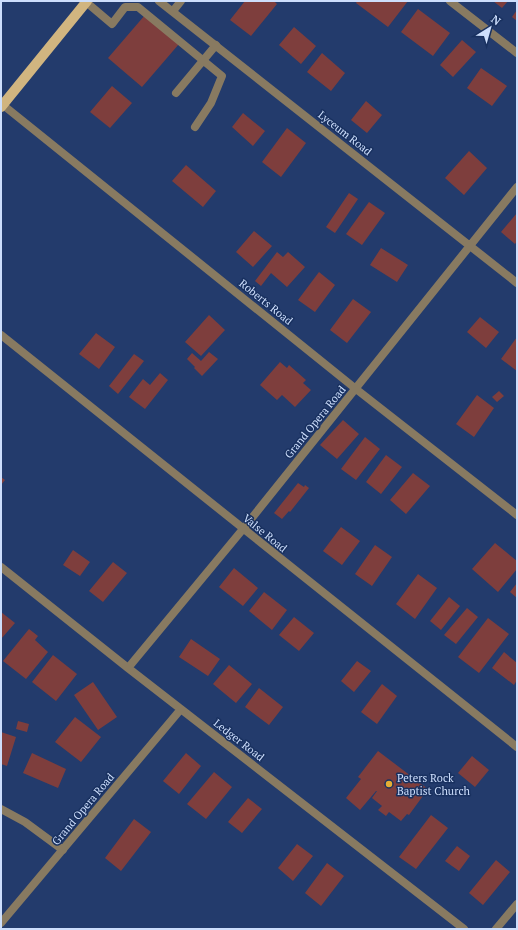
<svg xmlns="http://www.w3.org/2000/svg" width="518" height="930" viewBox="0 0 518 930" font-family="'PT Serif',serif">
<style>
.building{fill:#7e3e3d}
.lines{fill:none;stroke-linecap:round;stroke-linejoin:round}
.service{stroke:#887a61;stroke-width:8}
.minor{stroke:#887a61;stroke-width:8}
.tertiary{stroke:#887a61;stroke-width:8}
.primary{stroke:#d1b580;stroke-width:10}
.poi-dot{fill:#e4ad35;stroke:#193160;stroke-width:1.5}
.labels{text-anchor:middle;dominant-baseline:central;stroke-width:3;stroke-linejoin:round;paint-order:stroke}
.street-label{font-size:11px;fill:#cddefc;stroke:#193160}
.poi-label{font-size:11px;fill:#cddefc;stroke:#193160;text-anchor:start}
</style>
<rect width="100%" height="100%" fill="#233b6c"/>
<path class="building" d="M 245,1 L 274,1 L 277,4 L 251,36 L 230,20 Z
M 357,1 L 408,1 L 388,27 L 356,3 Z
M 493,1 L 508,1 L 502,8 Z
M 418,9 L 450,33 L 433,56 L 401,32 Z
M 517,10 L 517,21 L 512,17 Z
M 145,15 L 179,44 L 142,87 L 108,58 Z
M 294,27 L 316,46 L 301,64 L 279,45 Z
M 462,40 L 476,52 L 453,77 L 440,65 Z
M 322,53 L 345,73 L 331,91 L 307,72 Z
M 481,68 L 507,86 L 492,106 L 467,88 Z
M 112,86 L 132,103 L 110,128 L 90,112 Z
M 366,101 L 382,115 L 367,133 L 351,120 Z
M 243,113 L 265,131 L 253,146 L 232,127 Z
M 287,128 L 306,143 L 281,177 L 262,162 Z
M 469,151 L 487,168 L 464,195 L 445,178 Z
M 186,165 L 216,191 L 203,207 L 172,181 Z
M 349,193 L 358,199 L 335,233 L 326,227 Z
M 369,202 L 385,213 L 362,245 L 346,234 Z
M 517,213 L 517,241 L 515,244 L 501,232 Z
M 254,231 L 272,246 L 253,267 L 236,252 Z
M 381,248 L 408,265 L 397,282 L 370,265 Z
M 277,252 L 283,257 L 288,252 L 305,267 L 287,287 L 271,273 L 261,286 L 255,281 Z
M 319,272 L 335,285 L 315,312 L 298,300 Z
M 353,299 L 371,312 L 347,343 L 330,330 Z
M 209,315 L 225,330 L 201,356 L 185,342 Z
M 480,317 L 499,332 L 486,348 L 467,332 Z
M 96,333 L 115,347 L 99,369 L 79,354 Z
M 517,337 L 517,371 L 501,359 Z
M 209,352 L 218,359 L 202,376 L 194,368 L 195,367 L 187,359 L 192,353 L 201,361 Z
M 134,354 L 144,361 L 118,394 L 109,386 Z
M 280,362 L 287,368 L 289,365 L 306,380 L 303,383 L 311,390 L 295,407 L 282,395 L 277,400 L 260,385 Z
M 160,373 L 168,380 L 145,409 L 129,397 L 143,379 L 150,385 Z
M 499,391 L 504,396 L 497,402 L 492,397 Z
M 477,395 L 494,408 L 474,437 L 456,424 Z
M 343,420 L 359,434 L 337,459 L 320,445 Z
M 365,437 L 380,449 L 356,480 L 341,469 Z
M 386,455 L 402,467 L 381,494 L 366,482 Z
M 413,473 L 430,486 L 406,514 L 390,500 Z
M 1,477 L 5,480 L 1,485 Z
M 298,483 L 304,487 L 305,485 L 309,488 L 290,512 L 289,511 L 282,519 L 274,513 Z
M 341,527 L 360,541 L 342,565 L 323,551 Z
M 495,543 L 517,561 L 517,569 L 498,592 L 472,569 Z
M 375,545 L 392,557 L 372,586 L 355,574 Z
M 73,550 L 90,562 L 80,576 L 63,565 Z
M 113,562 L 127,573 L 103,602 L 89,591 Z
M 234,568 L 258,588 L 243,606 L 219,587 Z
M 418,574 L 437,588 L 415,619 L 396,604 Z
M 517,583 L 517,598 L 510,592 Z
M 264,592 L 287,610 L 272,630 L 249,611 Z
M 449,597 L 460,606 L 441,630 L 430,621 Z
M 467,608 L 478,617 L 456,644 L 444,635 Z
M 1,612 L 15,623 L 1,639 Z
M 294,617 L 314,633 L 299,651 L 279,635 Z
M 488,618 L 509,634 L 479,673 L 458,657 Z
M 29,629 L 38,636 L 35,640 L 48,652 L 26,679 L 3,661 Z
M 191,639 L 220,659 L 208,676 L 179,657 Z
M 504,652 L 517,663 L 517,680 L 514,685 L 492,668 Z
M 53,655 L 77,674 L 56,701 L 32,682 Z
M 357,661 L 371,671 L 354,692 L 341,681 Z
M 229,665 L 252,684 L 236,703 L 213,684 Z
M 93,682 L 117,717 L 98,730 L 74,695 Z
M 382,684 L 397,696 L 377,724 L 361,712 Z
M 259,688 L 283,707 L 269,725 L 245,707 Z
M 75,717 L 101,737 L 81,762 L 55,742 Z
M 18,721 L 29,724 L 27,732 L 16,729 Z
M 1,732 L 16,737 L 7,766 L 1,764 Z
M 378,751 L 428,789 L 409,815 L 407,814 L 401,821 L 389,812 L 386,816 L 378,810 L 382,806 L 372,798 L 377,791 L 376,791 L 360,810 L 346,798 L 361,779 L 358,777 Z
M 32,753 L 66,769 L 58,788 L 23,773 Z
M 186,753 L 201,766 L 179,794 L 163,781 Z
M 472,756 L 489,770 L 475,787 L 458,773 Z
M 214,772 L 232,787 L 206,819 L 187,804 Z
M 248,798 L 262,809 L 242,833 L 228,822 Z
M 431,815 L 448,828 L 416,869 L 399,857 Z
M 134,819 L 151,832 L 121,871 L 105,858 Z
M 297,844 L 313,856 L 293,881 L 278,868 Z
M 457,846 L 470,856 L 459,871 L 445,861 Z
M 496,860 L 510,872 L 483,905 L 469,893 Z
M 327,863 L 344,876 L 321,906 L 305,893 Z"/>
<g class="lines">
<path class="service" d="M 86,2 L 112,24 L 125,7 L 138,7 L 222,76 L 211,103 L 195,127
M 173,11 L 181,1
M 176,93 L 216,45"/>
<path class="minor" d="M 159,1 L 517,283
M 450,1 L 517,53
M 3,105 L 356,389 L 517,515
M 1,335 L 517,747
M 1,567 L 128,668 L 464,929
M 128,668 L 243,529 L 517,187
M 1,809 L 25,822 L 63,850
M 1,923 L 181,709"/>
<path class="tertiary" d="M 496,929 L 517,904"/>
<path class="primary" d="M 1,107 L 87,1"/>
</g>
<circle class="poi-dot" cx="389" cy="784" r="4"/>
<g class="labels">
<g class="street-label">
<text transform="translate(345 133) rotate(38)">Lyceum Road</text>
<text transform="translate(266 302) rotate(39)">Roberts Road</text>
<text transform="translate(315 422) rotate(-51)">Grand Opera Road</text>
<text transform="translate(265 533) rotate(39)">Valse Road</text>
<text transform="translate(239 740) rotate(38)">Ledger Road</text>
<text transform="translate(83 809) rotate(-50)">Grand Opera Road</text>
</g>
<g class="poi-label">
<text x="397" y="778">Peters Rock<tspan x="397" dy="13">Baptist Church</tspan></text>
</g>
</g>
<rect width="518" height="930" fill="none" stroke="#cddefc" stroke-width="4"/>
<g transform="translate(490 28) rotate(37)" stroke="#193160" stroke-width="3" paint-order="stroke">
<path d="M0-3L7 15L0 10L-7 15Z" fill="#cddefc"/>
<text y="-6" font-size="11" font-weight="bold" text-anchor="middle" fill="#cddefc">N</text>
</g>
</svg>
